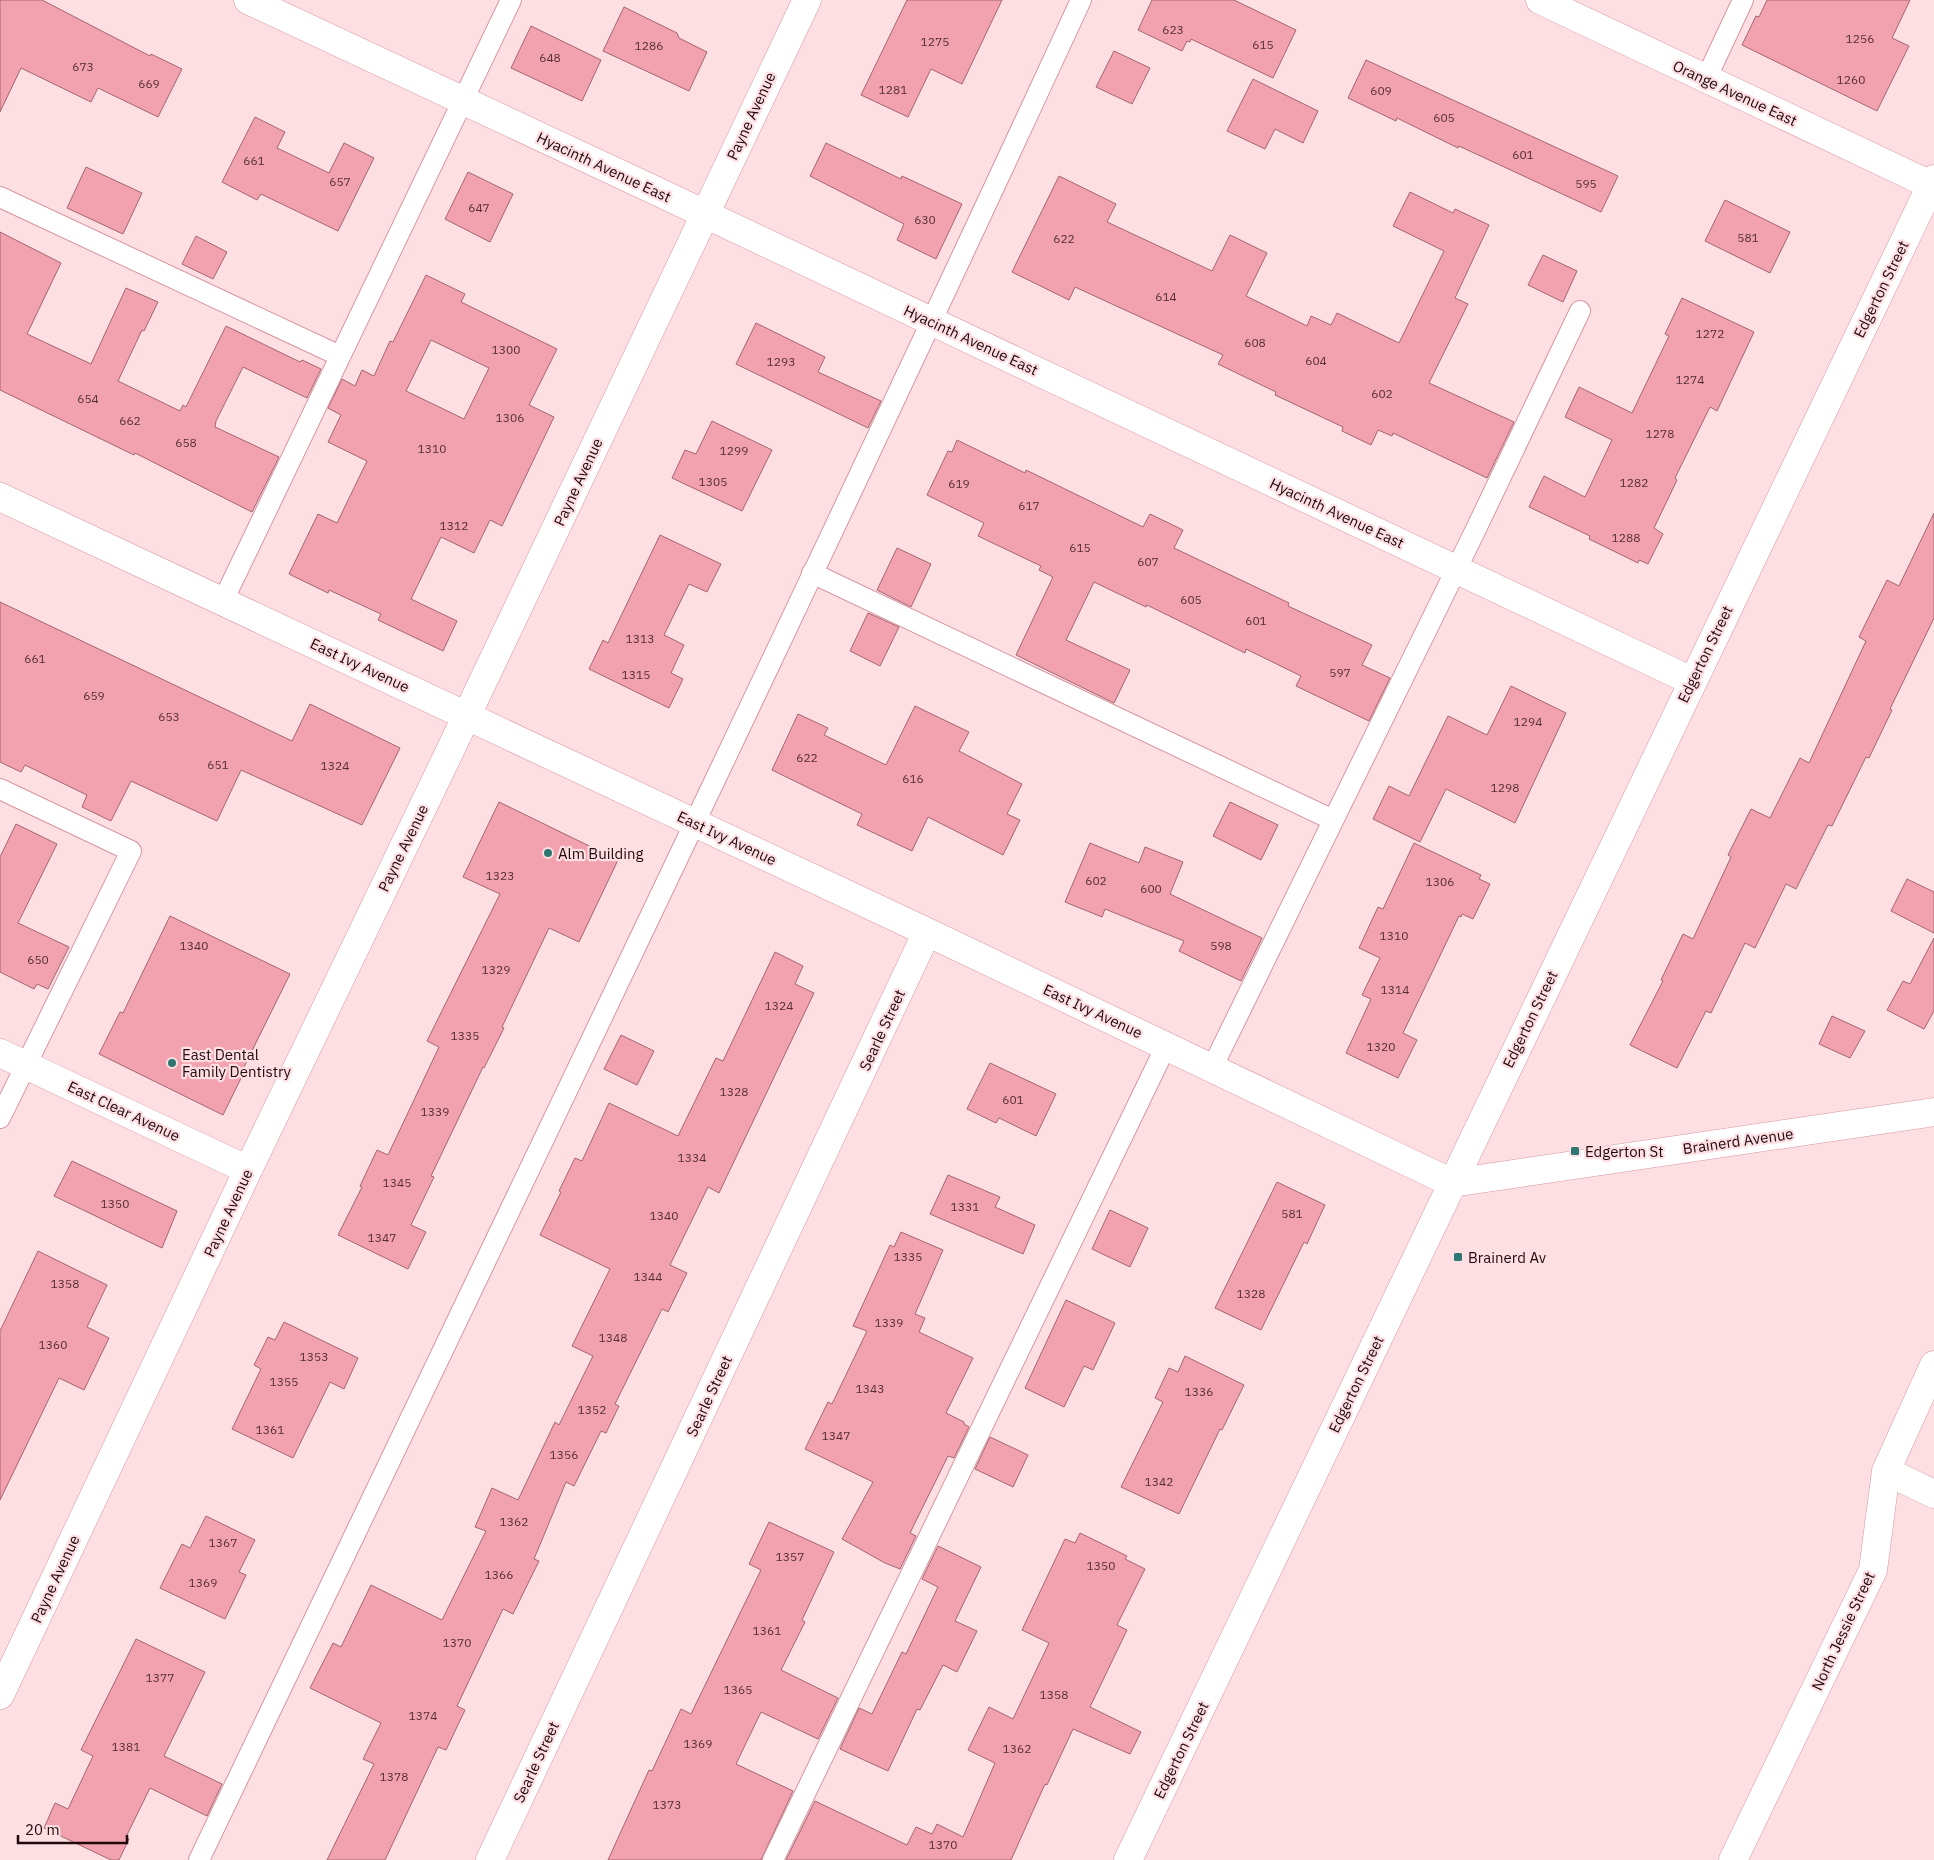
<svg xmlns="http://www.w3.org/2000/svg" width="1934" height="1860" viewBox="0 0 1934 1860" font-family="'IBM Plex Sans',sans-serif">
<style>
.building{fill:#f2a2ae;stroke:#a4656f;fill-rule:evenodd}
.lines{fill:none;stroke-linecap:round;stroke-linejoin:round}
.service-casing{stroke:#d995a0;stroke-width:22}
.minor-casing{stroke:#d995a0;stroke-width:29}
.tertiary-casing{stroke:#d995a0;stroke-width:29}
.service{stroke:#fff;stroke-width:20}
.minor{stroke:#fff;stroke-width:28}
.tertiary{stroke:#fff;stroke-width:28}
.poi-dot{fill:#2d7671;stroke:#fddfe3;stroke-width:2}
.labels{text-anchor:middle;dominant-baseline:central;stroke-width:4.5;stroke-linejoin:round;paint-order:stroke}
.number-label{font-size:12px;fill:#542e35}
.street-label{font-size:15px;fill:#20080d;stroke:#fddfe3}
.poi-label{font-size:15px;fill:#20080d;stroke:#fddfe3;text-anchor:start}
</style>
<rect width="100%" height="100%" fill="#fddfe3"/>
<path class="building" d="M 0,0 L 42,0 L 150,56 L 151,54 L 182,69 L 158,117 L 98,88 L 91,102 L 21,68 L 0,112 Z
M 907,0 L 1002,0 L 962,84 L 931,69 L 908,117 L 861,95 Z
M 1152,0 L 1234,0 L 1296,30 L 1273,78 L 1191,39 L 1190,42 L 1187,41 L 1182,51 L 1138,30 Z
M 1767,0 L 1910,0 L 1892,38 L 1909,46 L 1877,111 L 1742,45 L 1756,16 L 1759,17 Z
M 624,7 L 677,33 L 679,38 L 707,52 L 689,91 L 603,51 Z
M 531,26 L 601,60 L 582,101 L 511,68 Z
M 1114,51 L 1150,68 L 1132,104 L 1096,87 Z
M 1366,60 L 1618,176 L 1601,212 L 1459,146 L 1458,148 L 1397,118 L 1396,121 L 1348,98 Z
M 1253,79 L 1318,111 L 1303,143 L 1275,129 L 1265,149 L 1227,131 Z
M 255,117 L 285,132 L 277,148 L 329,173 L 344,143 L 374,158 L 338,231 L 261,194 L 257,200 L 222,182 Z
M 826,143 L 901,179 L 902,176 L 962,204 L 936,259 L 897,240 L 904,224 L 810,176 Z
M 86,167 L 142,193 L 123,234 L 67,208 Z
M 468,172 L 513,194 L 490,242 L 445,219 Z
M 1059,176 L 1116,204 L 1107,222 L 1212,271 L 1230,235 L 1267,253 L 1246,296 L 1307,326 L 1311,316 L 1331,325 L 1337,313 L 1399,343 L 1444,251 L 1393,226 L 1410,192 L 1453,213 L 1455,209 L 1489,225 L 1455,298 L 1468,304 L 1429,383 L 1514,422 L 1487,478 L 1393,433 L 1392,436 L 1378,430 L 1371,445 L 1342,431 L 1343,427 L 1275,395 L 1276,392 L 1218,364 L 1223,355 L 1075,287 L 1069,300 L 1012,272 Z
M 1725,200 L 1790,232 L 1770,273 L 1705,241 Z
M 0,232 L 61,263 L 27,334 L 91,364 L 126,288 L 158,302 L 144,331 L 142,330 L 118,381 L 180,411 L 183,405 L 186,407 L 226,326 L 300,362 L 302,360 L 321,369 L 307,398 L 243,367 L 216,421 L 215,427 L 279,457 L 252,512 L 135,453 L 134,455 L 0,390 Z
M 196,236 L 227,252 L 213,279 L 182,264 Z
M 1543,255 L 1577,271 L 1563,302 L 1528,285 Z
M 426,275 L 465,294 L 461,302 L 557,349 L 529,405 L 554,417 L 502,526 L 490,520 L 474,553 L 441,537 L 411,599 L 457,621 L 443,651 L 378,620 L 381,614 L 329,590 L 328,593 L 289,574 L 318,514 L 337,523 L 367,461 L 328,442 L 341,415 L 328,408 L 342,379 L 355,386 L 362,370 L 374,376 L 390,341 L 393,342 ZM 431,340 L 489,368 L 464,419 L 406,391 Z
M 1682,298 L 1754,332 L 1717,411 L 1710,407 L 1675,478 L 1677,480 L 1654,528 L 1663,534 L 1648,564 L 1639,560 L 1638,563 L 1589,539 L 1590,536 L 1529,507 L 1544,476 L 1585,497 L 1612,440 L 1565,417 L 1579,387 L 1632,413 L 1669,336 L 1665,334 Z
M 756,323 L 825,357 L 818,372 L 881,401 L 868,428 L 736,364 Z
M 712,421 L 772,450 L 742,511 L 672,478 L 685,450 L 696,454 Z
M 957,440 L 1025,473 L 1026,470 L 1143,527 L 1150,514 L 1183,530 L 1174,548 L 1289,603 L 1288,606 L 1372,645 L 1362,665 L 1390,678 L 1369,721 L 1296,686 L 1301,676 L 1246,649 L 1245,653 L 1147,605 L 1146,607 L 1094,582 L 1066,640 L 1130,670 L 1114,703 L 1016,655 L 1053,577 L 1039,570 L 1041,566 L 978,536 L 984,523 L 927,495 L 948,451 L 952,452 Z
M 1934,513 L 1934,618 L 1890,709 L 1892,710 L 1869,758 L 1866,757 L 1832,826 L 1828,825 L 1796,889 L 1786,884 L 1755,948 L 1745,943 L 1711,1013 L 1706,1011 L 1677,1068 L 1630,1045 L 1663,981 L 1661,980 L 1683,934 L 1693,939 L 1731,857 L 1728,855 L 1751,809 L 1770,818 L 1800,758 L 1809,763 L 1866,641 L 1859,637 L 1887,580 L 1899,586 Z
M 660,535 L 721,564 L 707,592 L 689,584 L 664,635 L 684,645 L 671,673 L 683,679 L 669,708 L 589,669 L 603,640 L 608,643 Z
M 897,548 L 931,564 L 911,607 L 877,590 Z
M 0,602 L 292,741 L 310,704 L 400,748 L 362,825 L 241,770 L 217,821 L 131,781 L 111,821 L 82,807 L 87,795 L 25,765 L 21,772 L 0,762 Z
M 868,613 L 899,627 L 880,666 L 850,651 Z
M 1511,686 L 1566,713 L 1515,823 L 1446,789 L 1420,842 L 1373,819 L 1389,786 L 1409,796 L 1448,716 L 1487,735 Z
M 915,706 L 969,732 L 959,751 L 1022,784 L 1007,814 L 1020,820 L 1003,855 L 928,817 L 912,851 L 857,825 L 862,814 L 772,770 L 798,714 L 828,728 L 824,735 L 886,765 Z
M 499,802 L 618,860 L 579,942 L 549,928 L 502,1027 L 504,1028 L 484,1068 L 483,1067 L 431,1176 L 434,1177 L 411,1225 L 426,1232 L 408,1269 L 338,1235 L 362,1187 L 360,1186 L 377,1150 L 388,1155 L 439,1047 L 427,1041 L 500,894 L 463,877 Z
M 1230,802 L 1278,825 L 1261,860 L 1213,836 Z
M 16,824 L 57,844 L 18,923 L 69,947 L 48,989 L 37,984 L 34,989 L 0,972 L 0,857 Z
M 1090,843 L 1139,863 L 1145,847 L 1183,862 L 1170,894 L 1262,938 L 1241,981 L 1179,951 L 1184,941 L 1105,909 L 1102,917 L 1065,902 Z
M 1414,843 L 1481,875 L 1479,879 L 1490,884 L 1473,919 L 1462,914 L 1461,917 L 1459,916 L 1427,983 L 1403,1033 L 1417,1040 L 1398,1078 L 1346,1053 L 1371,999 L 1362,995 L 1380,958 L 1359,948 L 1378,907 L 1383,909 Z
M 1907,879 L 1934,892 L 1934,933 L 1891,911 Z
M 170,916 L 290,974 L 242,1071 L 244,1072 L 223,1115 L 99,1054 L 120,1012 L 123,1013 Z
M 1934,938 L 1934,1011 L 1924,1029 L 1887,1010 L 1903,981 L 1910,984 Z
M 775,952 L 803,966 L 795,984 L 814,993 L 719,1193 L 708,1187 L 670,1265 L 687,1273 L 668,1312 L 662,1309 L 615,1404 L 619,1406 L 606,1433 L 601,1431 L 574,1486 L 566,1482 L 534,1559 L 539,1561 L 513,1614 L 503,1609 L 457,1706 L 465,1710 L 446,1750 L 438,1747 L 385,1860 L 327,1860 L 374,1764 L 363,1759 L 381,1723 L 310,1688 L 333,1643 L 341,1647 L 371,1585 L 442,1620 L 486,1531 L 475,1527 L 492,1488 L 518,1500 L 555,1422 L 559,1425 L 593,1356 L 572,1346 L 610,1269 L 540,1235 L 561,1192 L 559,1191 L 575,1158 L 582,1161 L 609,1103 L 678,1136 L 716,1058 L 723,1061 Z
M 1832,1016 L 1865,1031 L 1850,1058 L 1819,1044 Z
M 621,1035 L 654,1051 L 637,1085 L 604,1069 Z
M 990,1063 L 1056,1094 L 1036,1136 L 999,1118 L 996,1123 L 967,1109 Z
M 72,1161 L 177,1211 L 162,1248 L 54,1196 Z
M 948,1175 L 1000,1197 L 995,1207 L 1035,1225 L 1023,1254 L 930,1214 Z
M 1277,1182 L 1325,1205 L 1307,1244 L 1304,1242 L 1261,1330 L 1215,1308 Z
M 1110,1210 L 1148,1228 L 1130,1267 L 1092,1249 Z
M 901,1232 L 943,1250 L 915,1314 L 925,1318 L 919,1332 L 973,1358 L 946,1413 L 964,1422 L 964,1424 L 969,1427 L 954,1458 L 948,1456 L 910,1533 L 916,1536 L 900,1569 L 885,1563 L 842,1539 L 873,1482 L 805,1449 L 828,1402 L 832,1404 L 867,1331 L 853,1326 L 890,1245 L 894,1247 Z
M 38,1251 L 107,1285 L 87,1327 L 109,1338 L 84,1390 L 59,1378 L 0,1500 L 0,1331 Z
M 1066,1300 L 1115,1323 L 1093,1370 L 1084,1366 L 1064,1407 L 1025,1388 Z
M 284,1322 L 358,1358 L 344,1389 L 330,1382 L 293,1458 L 232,1429 L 261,1369 L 254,1365 L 268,1337 L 275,1340 Z
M 1185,1356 L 1244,1385 L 1222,1430 L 1220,1429 L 1179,1514 L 1121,1487 L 1163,1402 L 1155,1398 L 1169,1368 L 1178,1372 Z
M 990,1437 L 1028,1455 L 1013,1487 L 975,1469 Z
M 206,1516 L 255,1540 L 239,1572 L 246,1575 L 225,1619 L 160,1588 L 182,1544 L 190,1548 Z
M 769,1522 L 834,1552 L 802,1620 L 805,1622 L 781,1670 L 838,1698 L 818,1739 L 761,1712 L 736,1764 L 793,1791 L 761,1860 L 608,1860 L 649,1770 L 652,1771 L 681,1709 L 691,1714 L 761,1570 L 749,1564 Z
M 1080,1533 L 1127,1556 L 1125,1559 L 1145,1569 L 1117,1625 L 1127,1630 L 1090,1707 L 1141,1732 L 1130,1754 L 1073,1729 L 1047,1785 L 1045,1784 L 1011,1860 L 786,1860 L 815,1801 L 907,1845 L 916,1827 L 932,1834 L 937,1824 L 963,1837 L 995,1763 L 968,1750 L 989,1707 L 1013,1719 L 1049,1643 L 1022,1630 L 1065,1539 L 1075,1543 Z
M 938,1546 L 981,1567 L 955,1621 L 977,1631 L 957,1672 L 943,1665 L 920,1710 L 917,1709 L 888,1771 L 840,1749 L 859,1708 L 872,1714 L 902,1652 L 906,1654 L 938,1587 L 922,1579 Z
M 136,1639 L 205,1672 L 164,1756 L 222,1784 L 207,1816 L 150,1788 L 126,1837 L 129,1839 L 119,1860 L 111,1860 L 44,1828 L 55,1803 L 68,1809 L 93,1756 L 81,1750 Z"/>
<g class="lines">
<defs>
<path id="service" d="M 1706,79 L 1743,0
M 0,197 L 340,356
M 812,573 L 1333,820
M 223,601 L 511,0
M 0,789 L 131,851 L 0,1118
M 1212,1068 L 1476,529 L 1580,311
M 199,1860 C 495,1241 793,623 1081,0
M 773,1860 L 1166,1046"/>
<path id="minor" d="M 248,0 L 652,189 L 1692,681
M 1540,0 L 1931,185
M 0,497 L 927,932 L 1452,1183
M 0,1053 L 248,1170
M 1886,1471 L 1934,1494
M 490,1860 L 927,932
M 1733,1860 L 1873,1570 L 1886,1471 L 1934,1365"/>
<path id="tertiary" d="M 1452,1183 L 1934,1112
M 0,1695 L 248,1170 L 447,757 L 807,0
M 1128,1860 L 1934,179"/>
</defs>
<use href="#service" class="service-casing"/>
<use href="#minor" class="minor-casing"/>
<use href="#tertiary" class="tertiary-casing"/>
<use href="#service" class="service"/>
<use href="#minor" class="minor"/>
<use href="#tertiary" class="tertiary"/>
</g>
<g class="poi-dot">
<circle cx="548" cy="853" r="5"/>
<circle cx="172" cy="1063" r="5"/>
<rect x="1570" y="1146" width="10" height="10" rx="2.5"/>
<rect x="1453" y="1252" width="10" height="10" rx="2.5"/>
</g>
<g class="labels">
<g class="number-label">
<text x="1173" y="29">623</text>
<text x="1860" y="38">1256</text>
<text x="935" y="41">1275</text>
<text x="1263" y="44">615</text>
<text x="649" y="45">1286</text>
<text x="550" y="57">648</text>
<text x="83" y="66">673</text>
<text x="1851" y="79">1260</text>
<text x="149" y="83">669</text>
<text x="893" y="89">1281</text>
<text x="1381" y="90">609</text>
<text x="1444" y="117">605</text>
<text x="1523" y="154">601</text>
<text x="254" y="160">661</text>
<text x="340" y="181">657</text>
<text x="1586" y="183">595</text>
<text x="479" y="207">647</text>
<text x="925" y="219">630</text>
<text x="1748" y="237">581</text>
<text x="1064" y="238">622</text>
<text x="1166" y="296">614</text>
<text x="1710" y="333">1272</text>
<text x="1255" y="342">608</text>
<text x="506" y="349">1300</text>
<text x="1316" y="360">604</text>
<text x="781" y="361">1293</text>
<text x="1690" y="379">1274</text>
<text x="1382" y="393">602</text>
<text x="88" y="398">654</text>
<text x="510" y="417">1306</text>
<text x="130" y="420">662</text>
<text x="1660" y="433">1278</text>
<text x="186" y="442">658</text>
<text x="432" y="448">1310</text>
<text x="734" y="450">1299</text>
<text x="713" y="481">1305</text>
<text x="1634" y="482">1282</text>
<text x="959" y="483">619</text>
<text x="1029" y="505">617</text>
<text x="454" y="525">1312</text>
<text x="1626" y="537">1288</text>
<text x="1080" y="547">615</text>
<text x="1148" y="561">607</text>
<text x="1191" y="599">605</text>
<text x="1256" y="620">601</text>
<text x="640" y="638">1313</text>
<text x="35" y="658">661</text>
<text x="1340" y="672">597</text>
<text x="636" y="674">1315</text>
<text x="94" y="695">659</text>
<text x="169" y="716">653</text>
<text x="1528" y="721">1294</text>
<text x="807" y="757">622</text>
<text x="218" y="764">651</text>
<text x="335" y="765">1324</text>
<text x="913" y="778">616</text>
<text x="1505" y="787">1298</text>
<text x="500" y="875">1323</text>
<text x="1096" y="880">602</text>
<text x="1440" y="881">1306</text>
<text x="1151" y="888">600</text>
<text x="1394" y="935">1310</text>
<text x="194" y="945">1340</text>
<text x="1221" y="945">598</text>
<text x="38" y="959">650</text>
<text x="496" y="969">1329</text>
<text x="1395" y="989">1314</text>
<text x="779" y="1005">1324</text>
<text x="465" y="1035">1335</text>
<text x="1381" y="1046">1320</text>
<text x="734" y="1091">1328</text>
<text x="1013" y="1099">601</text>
<text x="435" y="1111">1339</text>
<text x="692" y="1157">1334</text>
<text x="397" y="1182">1345</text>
<text x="115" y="1203">1350</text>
<text x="965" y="1206">1331</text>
<text x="1292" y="1213">581</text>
<text x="664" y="1215">1340</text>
<text x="382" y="1237">1347</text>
<text x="908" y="1256">1335</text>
<text x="648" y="1276">1344</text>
<text x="65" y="1283">1358</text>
<text x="1251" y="1293">1328</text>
<text x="889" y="1322">1339</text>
<text x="613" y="1337">1348</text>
<text x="53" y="1344">1360</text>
<text x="314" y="1356">1353</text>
<text x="284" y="1381">1355</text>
<text x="870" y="1388">1343</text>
<text x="1199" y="1391">1336</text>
<text x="592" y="1409">1352</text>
<text x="270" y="1429">1361</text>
<text x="836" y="1435">1347</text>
<text x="564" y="1454">1356</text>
<text x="1159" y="1481">1342</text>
<text x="514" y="1521">1362</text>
<text x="223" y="1542">1367</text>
<text x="790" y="1556">1357</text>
<text x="1101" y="1565">1350</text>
<text x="499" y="1574">1366</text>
<text x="203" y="1582">1369</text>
<text x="767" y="1630">1361</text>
<text x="457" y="1642">1370</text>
<text x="160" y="1677">1377</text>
<text x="738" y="1689">1365</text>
<text x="1054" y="1694">1358</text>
<text x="423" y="1715">1374</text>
<text x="698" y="1743">1369</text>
<text x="126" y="1746">1381</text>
<text x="1017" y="1748">1362</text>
<text x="394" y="1776">1378</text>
<text x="667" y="1804">1373</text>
<text x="943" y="1844">1370</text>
</g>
<g class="street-label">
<text transform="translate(1735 93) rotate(25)">Orange Avenue East</text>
<text transform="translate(751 116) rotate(-65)">Payne Avenue</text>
<text transform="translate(604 167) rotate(25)">Hyacinth Avenue East</text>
<text transform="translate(1881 289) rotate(-64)">Edgerton Street</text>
<text transform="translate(971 340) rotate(25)">Hyacinth Avenue East</text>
<text transform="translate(578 482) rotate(-65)">Payne Avenue</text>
<text transform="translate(1337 513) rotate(25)">Hyacinth Avenue East</text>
<text transform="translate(1705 654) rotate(-64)">Edgerton Street</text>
<text transform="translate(360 665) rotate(25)">East Ivy Avenue</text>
<text transform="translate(727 838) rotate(25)">East Ivy Avenue</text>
<text transform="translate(403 848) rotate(-64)">Payne Avenue</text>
<text transform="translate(1093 1011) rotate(25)">East Ivy Avenue</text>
<text transform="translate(1530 1019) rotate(-64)">Edgerton Street</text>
<text transform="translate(882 1030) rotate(-65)">Searle Street</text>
<text transform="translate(124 1111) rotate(25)">East Clear Avenue</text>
<text transform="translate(1738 1141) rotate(-8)">Brainerd Avenue</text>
<text transform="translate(228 1213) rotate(-65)">Payne Avenue</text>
<text transform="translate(1356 1384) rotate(-64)">Edgerton Street</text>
<text transform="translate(709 1396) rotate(-65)">Searle Street</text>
<text transform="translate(55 1579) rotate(-65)">Payne Avenue</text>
<text transform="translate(1843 1631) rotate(-65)">North Jessie Street</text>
<text transform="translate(1181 1750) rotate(-64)">Edgerton Street</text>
<text transform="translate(536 1762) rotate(-65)">Searle Street</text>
</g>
<g class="poi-label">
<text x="558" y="853">Alm Building</text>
<text x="182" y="1054">East Dental<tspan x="182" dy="17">Family Dentistry</tspan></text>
<text x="1585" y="1151">Edgerton St</text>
<text x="1468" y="1257">Brainerd Av</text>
</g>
</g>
<path d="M18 1835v8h109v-8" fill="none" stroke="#20080d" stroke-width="2.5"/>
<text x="25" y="1835" font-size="15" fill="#20080d" stroke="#fddfe3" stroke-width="4" paint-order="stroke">20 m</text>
</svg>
